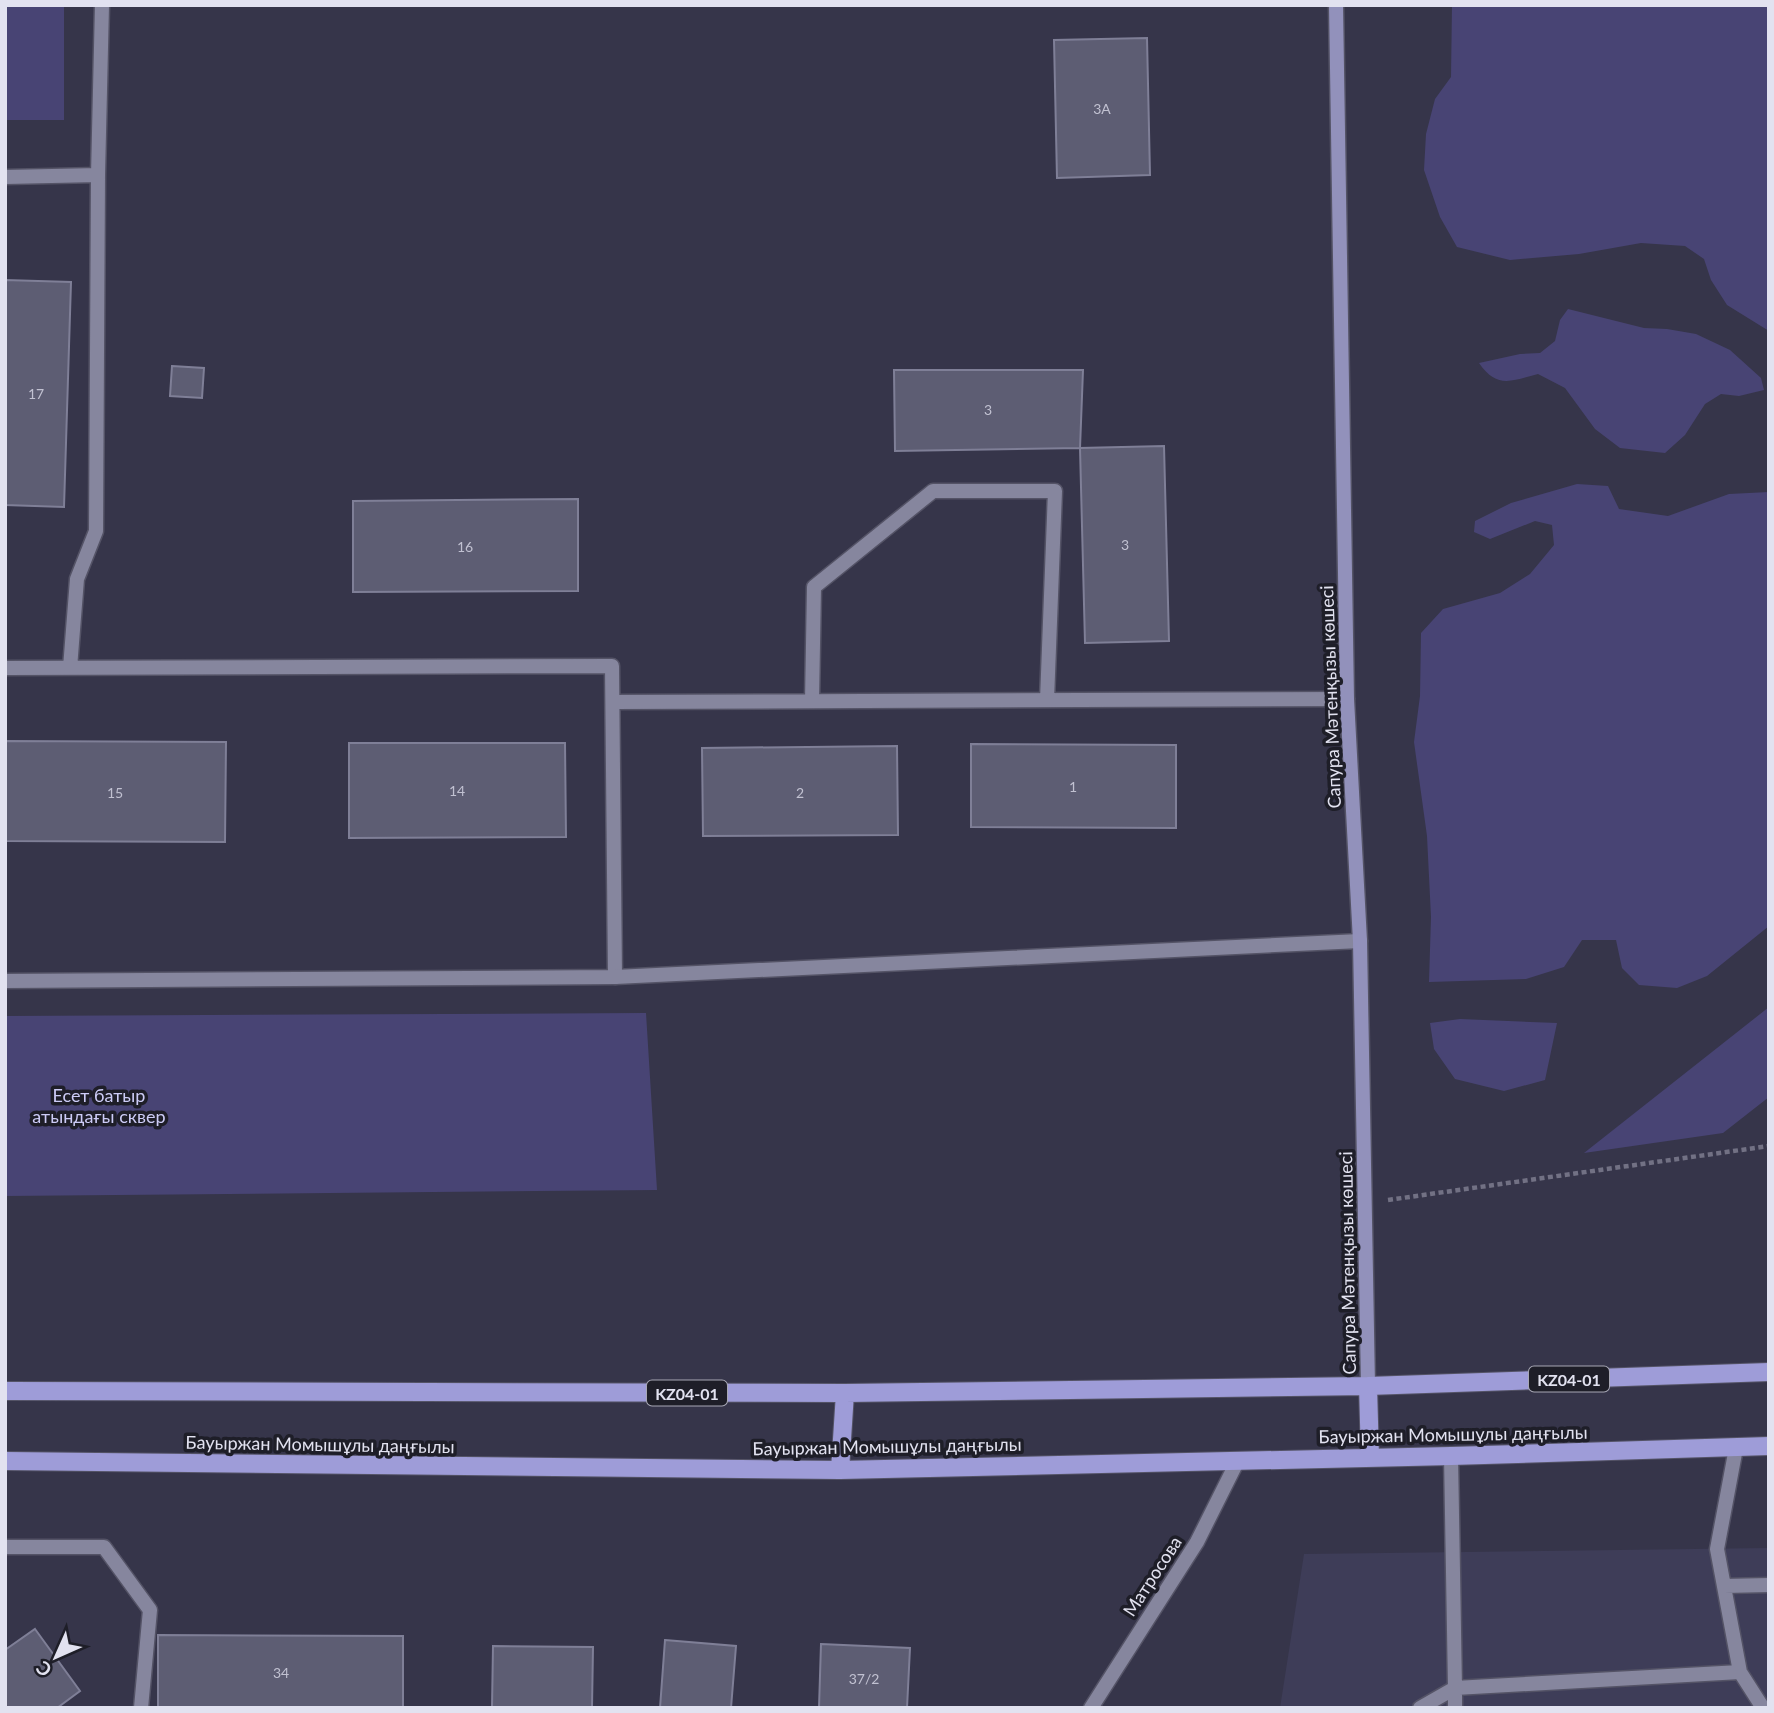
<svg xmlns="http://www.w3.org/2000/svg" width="1774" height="1713" viewBox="0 0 1774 1713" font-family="Lato,sans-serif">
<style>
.built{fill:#3e3d58}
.green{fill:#484474}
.building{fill:#5d5d73;stroke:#7f7f97;stroke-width:2}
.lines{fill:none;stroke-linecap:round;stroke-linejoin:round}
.lane-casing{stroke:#545366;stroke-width:17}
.street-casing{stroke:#545366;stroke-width:17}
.secondary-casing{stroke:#545366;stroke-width:17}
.primary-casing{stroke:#545366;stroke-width:20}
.path{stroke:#727184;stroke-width:4.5;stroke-dasharray:5 3.5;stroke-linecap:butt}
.lane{stroke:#86869e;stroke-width:14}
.street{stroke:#86869e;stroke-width:14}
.secondary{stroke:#9291bb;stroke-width:14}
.primary{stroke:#9e9cd8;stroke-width:18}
.labels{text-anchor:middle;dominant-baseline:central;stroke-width:7;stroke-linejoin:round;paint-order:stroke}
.number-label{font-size:14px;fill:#c1c1d1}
.shield{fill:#1e1e28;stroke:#a7a7b4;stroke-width:2}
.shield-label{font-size:16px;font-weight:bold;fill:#e2e2f0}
.street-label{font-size:18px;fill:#e2e2f0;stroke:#1e1e28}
.park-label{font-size:18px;fill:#cdccf7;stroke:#1e1e28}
</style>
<rect width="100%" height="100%" fill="#36354a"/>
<path class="built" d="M 1769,1548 L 1769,1708 L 1280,1708 L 1304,1554 Z"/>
<path class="green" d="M 5,5 L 64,5 L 64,120 L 5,120 Z
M 1452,5 L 1769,5 L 1769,331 L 1727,305 L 1711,280 L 1704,259 L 1685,246 L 1641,243 L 1579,254 L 1510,260 L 1457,247 L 1440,217 L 1424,170 L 1426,134 L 1435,99 L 1451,77 Z
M 1568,309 L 1644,328 L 1667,329 L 1696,334 L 1730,350 L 1761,378 L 1764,390 L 1739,396 L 1721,394 L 1705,404 L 1685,435 L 1665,453 L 1620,448 L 1595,429 L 1565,388 L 1538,374 C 1511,381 1497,389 1479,363 L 1520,354 L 1540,353 L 1555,341 L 1560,320 Z
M 1577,484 L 1608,486 L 1619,509 L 1668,516 L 1729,494 L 1769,492 L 1769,926 L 1707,976 L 1677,988 L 1639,985 L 1622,968 L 1616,940 L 1582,940 L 1564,967 L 1526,979 L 1429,982 L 1431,917 L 1427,836 L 1414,742 L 1420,696 L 1421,633 L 1443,609 L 1500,593 L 1530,574 L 1554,545 L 1552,525 L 1535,521 L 1490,539 L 1474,532 L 1475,521 L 1511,503 Z
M 1769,1007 L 1769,1097 L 1723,1133 L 1584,1153 Z
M 646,1013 L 657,1190 L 5,1196 L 5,1016 Z
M 1460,1019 L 1557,1023 L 1545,1080 L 1504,1091 L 1455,1079 L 1434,1049 L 1430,1023 Z"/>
<path class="building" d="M 1147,38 L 1150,175 L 1057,178 L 1054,40 Z
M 5,280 L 71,282 L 64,507 L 5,505 Z
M 172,366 L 204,368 L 202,398 L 170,396 Z
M 894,370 L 1083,370 L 1080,448 L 895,451 Z
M 1164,446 L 1169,641 L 1085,643 L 1080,448 Z
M 578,499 L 578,591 L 353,592 L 353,501 Z
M 5,741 L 226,742 L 225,842 L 5,841 Z
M 349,743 L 565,743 L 566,837 L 349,838 Z
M 971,744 L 1176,745 L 1176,828 L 971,827 Z
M 897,746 L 898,835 L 703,836 L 702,748 Z
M 35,1629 L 80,1691 L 57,1708 L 7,1708 L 5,1705 L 5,1650 Z
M 158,1635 L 403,1636 L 403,1708 L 158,1708 Z
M 665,1640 L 736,1646 L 731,1708 L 660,1708 Z
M 821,1644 L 910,1648 L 907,1708 L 819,1708 Z
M 493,1646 L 593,1647 L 592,1708 L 492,1708 Z"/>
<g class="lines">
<defs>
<path id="lane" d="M 5,177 L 98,175
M 5,668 L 612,666 L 615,977
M 70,668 L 77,579 L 96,531 L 98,175 L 102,5
M 812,701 L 814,587 L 933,491 L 1055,491 L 1047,700
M 613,702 L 1347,699
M 1736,1448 L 1717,1549 L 1740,1672 L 1763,1708
M 5,1547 L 104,1547 L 150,1610 L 141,1708
M 1724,1586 L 1769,1585
M 1420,1708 L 1455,1688 L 1451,1456
M 1455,1708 L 1455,1688 L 1740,1672"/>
<path id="street" d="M 5,981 L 615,977 L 1360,941
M 1091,1708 L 1197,1542 L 1238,1460"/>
<path id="secondary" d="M 1336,5 L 1347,699 L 1360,941 L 1368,1386"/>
<path id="primary" d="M 1368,1386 L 1370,1458
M 5,1391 L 845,1393 L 1368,1386 L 1769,1372
M 5,1461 L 840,1470 L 1451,1456 L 1769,1446
M 840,1470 L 845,1393"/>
</defs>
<use href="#lane" class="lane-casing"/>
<use href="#street" class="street-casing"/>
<use href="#secondary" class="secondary-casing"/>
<use href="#primary" class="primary-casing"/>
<path class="path" d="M 1388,1200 L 1769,1146"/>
<use href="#lane" class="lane"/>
<use href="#street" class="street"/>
<use href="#secondary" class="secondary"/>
<use href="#primary" class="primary"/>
</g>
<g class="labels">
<g class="number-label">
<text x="1102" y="108">3А</text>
<text x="36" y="393">17</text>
<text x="988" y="409">3</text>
<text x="1125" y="544">3</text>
<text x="465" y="546">16</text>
<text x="1073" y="786">1</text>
<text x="457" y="790">14</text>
<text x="115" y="792">15</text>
<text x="800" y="792">2</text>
<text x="281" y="1672">34</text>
<text x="864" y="1678">37/2</text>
</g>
<g class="shield">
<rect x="1529" y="1366.5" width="80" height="25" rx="5"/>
<rect x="647" y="1380.5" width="80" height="25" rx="5"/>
</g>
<g class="shield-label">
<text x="1569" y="1379">KZ04-01</text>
<text x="687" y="1393">KZ04-01</text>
</g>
<g class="street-label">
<text transform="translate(1330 697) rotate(-92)">Сапура Мәтенқызы көшесі</text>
<text transform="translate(1347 1263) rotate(-91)">Сапура Мәтенқызы көшесі</text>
<text transform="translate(1453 1434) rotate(-1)">Бауыржан Момышұлы даңғылы</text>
<text transform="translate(320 1444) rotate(1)">Бауыржан Момышұлы даңғылы</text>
<text transform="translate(887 1446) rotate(-1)">Бауыржан Момышұлы даңғылы</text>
<text transform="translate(1152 1576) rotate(-57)">Матросова</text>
</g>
<g class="park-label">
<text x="99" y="1095">Есет батыр<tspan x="99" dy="21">атындағы сквер</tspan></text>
</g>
</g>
<rect width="1774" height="1713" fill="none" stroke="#e2e2f0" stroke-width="14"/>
<g transform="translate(56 1657) rotate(225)" stroke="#1e1e28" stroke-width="5" paint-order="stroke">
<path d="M0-5L12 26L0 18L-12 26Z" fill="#e2e2f0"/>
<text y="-10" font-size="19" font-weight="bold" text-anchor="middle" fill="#e2e2f0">С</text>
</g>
</svg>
